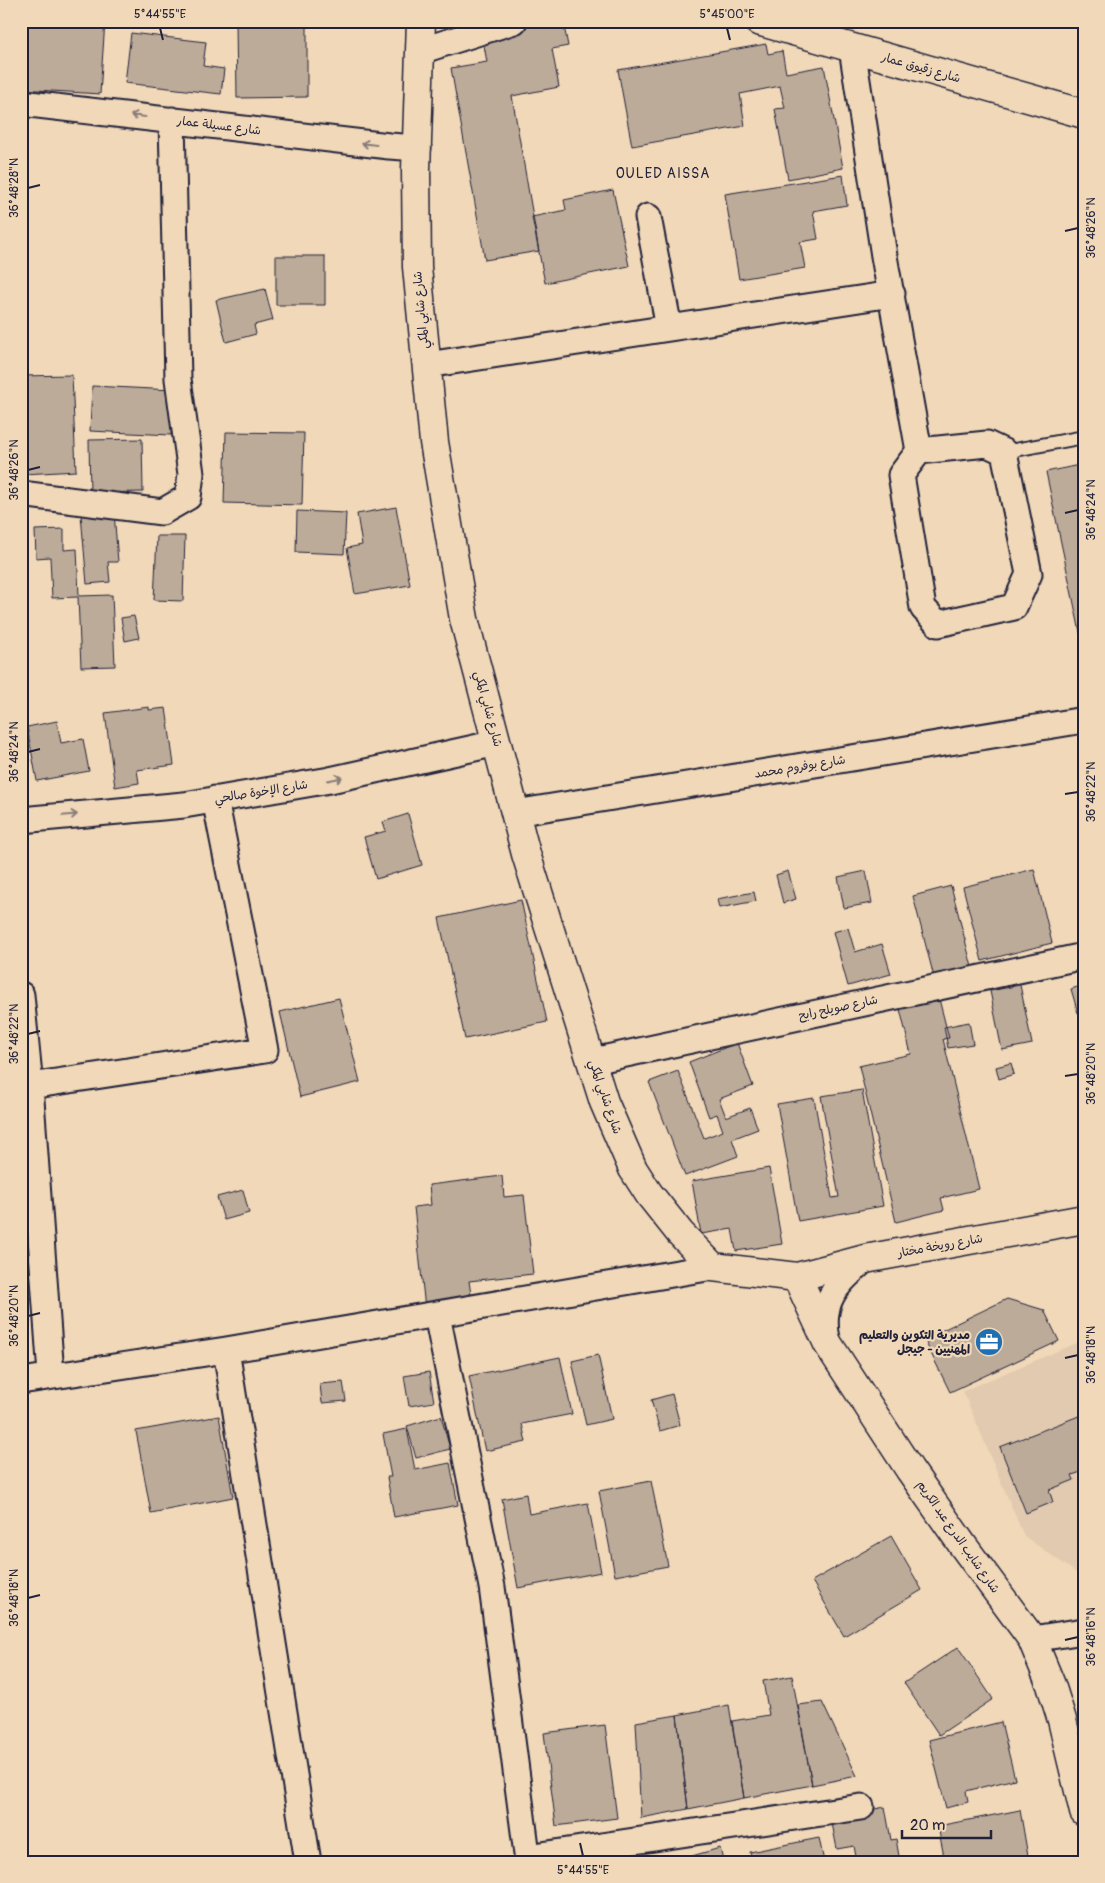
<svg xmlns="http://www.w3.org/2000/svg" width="1105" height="1883" viewBox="0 0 1105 1883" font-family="Pangolin,'Playpen Sans Arabic',sans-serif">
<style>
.built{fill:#e1caaf}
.building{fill:#bdab99;stroke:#22223b}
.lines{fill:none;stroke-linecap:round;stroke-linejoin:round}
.lane-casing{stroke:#22223b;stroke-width:16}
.street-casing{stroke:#22223b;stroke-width:29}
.secondary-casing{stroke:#22223b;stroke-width:31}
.lane{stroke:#f0d8b8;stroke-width:12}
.street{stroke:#f0d8b8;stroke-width:25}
.secondary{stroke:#f0d8b8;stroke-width:28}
.oneway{stroke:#897d7a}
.ticks{fill:none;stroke:#22223b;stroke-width:2}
.labels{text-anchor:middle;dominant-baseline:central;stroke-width:4.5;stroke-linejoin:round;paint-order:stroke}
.street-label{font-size:12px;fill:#22223b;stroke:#f0d8b8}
.poi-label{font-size:12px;font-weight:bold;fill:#22223b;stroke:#f0d8b8;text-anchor:end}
.neighbourhood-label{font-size:14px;letter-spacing:1px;fill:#22223b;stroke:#f0d8b8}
.neatline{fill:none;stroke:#22223b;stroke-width:2}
.ticks-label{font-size:12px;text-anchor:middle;fill:#22223b}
</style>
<rect width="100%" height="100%" fill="#f0d8b8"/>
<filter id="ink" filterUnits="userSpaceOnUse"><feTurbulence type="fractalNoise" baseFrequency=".02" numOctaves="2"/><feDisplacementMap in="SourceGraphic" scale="10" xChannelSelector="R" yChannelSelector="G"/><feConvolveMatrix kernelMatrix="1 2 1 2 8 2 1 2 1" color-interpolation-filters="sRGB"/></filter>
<g filter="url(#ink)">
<path class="built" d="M 1084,1340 L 1084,1584 L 1081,1576 L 1024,1536 L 963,1391 Z"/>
<path class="building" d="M 21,21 L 105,21 L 100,94 L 21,89 Z
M 236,21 L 307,21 L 307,97 L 237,98 Z
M 525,21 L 563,21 L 568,46 L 552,49 L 559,87 L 512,96 L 539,251 L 485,260 L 451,68 L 487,62 L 481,29 Z
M 131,33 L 206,42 L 203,66 L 224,69 L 221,94 L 125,83 Z
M 766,44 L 768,54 L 782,51 L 786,73 L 824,66 L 843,168 L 788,179 L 775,109 L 785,108 L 780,86 L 740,94 L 745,126 L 632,146 L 618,70 Z
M 843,175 L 847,205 L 813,211 L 818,239 L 800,242 L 805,268 L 739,279 L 725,194 Z
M 613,190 L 629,266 L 545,283 L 532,217 L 566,210 L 564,200 Z
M 276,256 L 325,256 L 325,305 L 276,305 Z
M 265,289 L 273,320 L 254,325 L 256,334 L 226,342 L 216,300 Z
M 72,375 L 76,471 L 24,474 L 21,376 Z
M 92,386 L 173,390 L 171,435 L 90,431 Z
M 226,432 L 304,433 L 302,505 L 224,503 Z
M 142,439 L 143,492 L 90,493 L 89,440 Z
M 1084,464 L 1084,651 L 1046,472 Z
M 396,507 L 410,585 L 355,594 L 347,548 L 362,545 L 357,514 Z
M 297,511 L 346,513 L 344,554 L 296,552 Z
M 114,512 L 118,562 L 108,562 L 110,582 L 87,584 L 81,515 Z
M 64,529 L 64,550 L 77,549 L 79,596 L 112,595 L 115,666 L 81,667 L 78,597 L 52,598 L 50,557 L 36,558 L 35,530 Z
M 157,536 L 185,536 L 183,601 L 154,600 Z
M 134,616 L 139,638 L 125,641 L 121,618 Z
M 149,707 L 149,710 L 166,708 L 174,765 L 137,770 L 139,783 L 115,787 L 105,713 Z
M 57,721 L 61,743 L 83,739 L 89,771 L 37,781 L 27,727 Z
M 408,814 L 422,865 L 376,879 L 364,837 L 386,831 L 383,822 Z
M 1034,869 L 1052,943 L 982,961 L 963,887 Z
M 788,871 L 796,899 L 783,903 L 776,875 Z
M 866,871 L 872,903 L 844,908 L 838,877 Z
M 951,886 L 972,967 L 934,977 L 913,896 Z
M 754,892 L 756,901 L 719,908 L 717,899 Z
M 521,900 L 547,1022 L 465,1039 L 439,918 Z
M 848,928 L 855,952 L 882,944 L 891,974 L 848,986 L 833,932 Z
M 1020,985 L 1032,1044 L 1002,1050 L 990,991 Z
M 1084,985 L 1084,1012 L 1078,1013 L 1071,989 Z
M 339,998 L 360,1082 L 300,1097 L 280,1012 Z
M 939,999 L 949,1038 L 943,1039 L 979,1189 L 941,1198 L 944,1210 L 896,1222 L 859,1066 L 911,1054 L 900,1009 Z
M 969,1022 L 973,1044 L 948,1048 L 944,1027 Z
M 737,1043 L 753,1086 L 719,1099 L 726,1117 L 750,1108 L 758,1129 L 732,1139 L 738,1156 L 685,1176 L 649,1082 L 678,1071 L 704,1138 L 723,1131 L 717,1114 L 709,1117 L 689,1062 Z
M 1011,1063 L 1014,1074 L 999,1079 L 996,1067 Z
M 862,1090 L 883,1206 L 798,1221 L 777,1104 L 814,1098 L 832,1198 L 839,1197 L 821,1096 Z
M 769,1168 L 782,1244 L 736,1251 L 732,1229 L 701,1234 L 692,1181 Z
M 502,1176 L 504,1197 L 524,1195 L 533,1274 L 469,1281 L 472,1302 L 425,1308 L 414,1207 L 431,1205 L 429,1185 Z
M 243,1190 L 249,1213 L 224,1220 L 217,1197 Z
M 1007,1299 L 1044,1310 L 1059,1341 L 950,1392 L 924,1339 Z
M 598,1355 L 612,1419 L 586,1425 L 572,1361 Z
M 560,1357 L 572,1414 L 522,1424 L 526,1442 L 485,1451 L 469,1376 Z
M 429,1372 L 434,1402 L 409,1406 L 404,1376 Z
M 343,1382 L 346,1401 L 322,1403 L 320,1384 Z
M 672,1394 L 680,1425 L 660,1431 L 651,1400 Z
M 1084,1414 L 1084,1471 L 1072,1475 L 1074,1480 L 1049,1490 L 1053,1502 L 1026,1513 L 1000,1447 Z
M 219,1416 L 233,1497 L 151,1513 L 136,1431 Z
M 441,1416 L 450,1449 L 416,1458 L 407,1426 Z
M 407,1429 L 415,1470 L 450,1463 L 458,1505 L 394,1517 L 387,1477 L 391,1477 L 383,1434 Z
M 651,1481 L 668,1566 L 615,1576 L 599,1491 Z
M 526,1494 L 529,1514 L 588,1503 L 601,1572 L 518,1588 L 502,1499 Z
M 891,1536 L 922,1590 L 844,1636 L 812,1581 Z
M 958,1647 L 993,1699 L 939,1735 L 904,1683 Z
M 792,1676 L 812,1785 L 744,1798 L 732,1721 L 769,1715 L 763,1681 Z
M 822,1702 L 857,1776 L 812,1785 L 798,1705 Z
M 729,1705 L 744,1798 L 688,1809 L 677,1715 Z
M 677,1715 L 688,1809 L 641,1818 L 636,1722 Z
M 1001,1722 L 1015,1779 L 966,1791 L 968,1802 L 946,1808 L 929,1740 Z
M 605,1725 L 617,1818 L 556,1826 L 544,1733 Z
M 885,1807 L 891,1840 L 896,1839 L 900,1862 L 857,1862 L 854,1846 L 837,1849 L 831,1818 Z
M 1020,1810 L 1029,1862 L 945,1862 L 938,1826 Z
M 819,1838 L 824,1862 L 752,1862 L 750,1852 Z
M 720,1848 L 723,1861 L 694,1862 L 692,1856 Z"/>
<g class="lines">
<defs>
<path id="lane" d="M 1004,452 L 1084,437"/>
<path id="street" d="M 852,48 L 884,256 L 919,451 L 901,475 L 923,608 L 938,624 L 1014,607 L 1029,574 L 1004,452 L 987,444 L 919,451
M 420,51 L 514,21
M 21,103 L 389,146 L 418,148
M 648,217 L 669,328
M 427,365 L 892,294
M 21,494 L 162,512 L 188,497 L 191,474 L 178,379 L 172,120
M 515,813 L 1084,720
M 21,820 L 184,805 L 330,780 L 497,743
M 21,995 L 30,1086 L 51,1375
M 593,1061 L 1084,956
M 21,1090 L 30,1086 L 265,1050 L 215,799
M 437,1315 L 492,1587 L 528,1862
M 827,1339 C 819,1299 838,1284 865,1259
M 226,1350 L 308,1862
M 21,1381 L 226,1350 L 713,1267
M 1032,1639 L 1084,1631
M 528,1857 L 861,1807"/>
<path id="secondary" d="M 421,21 L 416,170 L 417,267 L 434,442 L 464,619 L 526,854 L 604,1102 L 633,1169 L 649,1194 L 680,1233 L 713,1267 L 797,1277 L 865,1259 L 1084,1219
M 758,21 L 1084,114
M 797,1277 L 828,1344 L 910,1470 L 964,1547 L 1032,1639 L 1051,1685 L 1062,1720 L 1084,1812"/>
</defs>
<use href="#lane" class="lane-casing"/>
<use href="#street" class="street-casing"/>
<use href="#secondary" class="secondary-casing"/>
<use href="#lane" class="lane"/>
<use href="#street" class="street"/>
<use href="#secondary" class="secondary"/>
</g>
<defs><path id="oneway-shaft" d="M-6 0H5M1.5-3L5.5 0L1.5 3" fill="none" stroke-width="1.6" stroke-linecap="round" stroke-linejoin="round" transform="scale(1.25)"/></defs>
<g class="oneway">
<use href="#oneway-shaft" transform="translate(138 116) rotate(-173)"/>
<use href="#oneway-shaft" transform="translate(369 144) rotate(-173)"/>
<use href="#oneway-shaft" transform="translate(335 779) rotate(-12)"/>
<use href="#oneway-shaft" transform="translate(70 815) rotate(-5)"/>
</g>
</g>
<path class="ticks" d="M 160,28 L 163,40M 727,28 L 730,40M 28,188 L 40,185M 1065,231 L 1078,228M 28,470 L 40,467M 1065,513 L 1078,510M 28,752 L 40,749M 1065,794 L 1078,792M 28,1034 L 40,1031M 1065,1076 L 1078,1074M 28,1316 L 40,1313M 1065,1358 L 1078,1355M 28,1598 L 40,1595M 1065,1640 L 1078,1637M 580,1843 L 583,1856"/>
<defs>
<symbol id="office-disc" viewBox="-11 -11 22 22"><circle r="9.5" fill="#1f6fb2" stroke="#f0d8b8"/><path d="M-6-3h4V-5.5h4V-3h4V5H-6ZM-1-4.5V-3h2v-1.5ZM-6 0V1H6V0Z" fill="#fff"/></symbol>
</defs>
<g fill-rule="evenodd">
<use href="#office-disc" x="973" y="1326" width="32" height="32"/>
</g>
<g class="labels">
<g class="street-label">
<text transform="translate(921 68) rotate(16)">شارع زقيوق عمار</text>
<text transform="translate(219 126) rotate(7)">شارع عسيلة عمار</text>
<text transform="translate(421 310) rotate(-95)">شارع شابي المكي</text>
<text transform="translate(488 709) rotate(75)">شارع شابي المكي</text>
<text transform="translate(800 767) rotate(-9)">شارع بوفروم محمد</text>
<text transform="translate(261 792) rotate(-9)">شارع الإخوة صالحي</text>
<text transform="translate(838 1008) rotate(-12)">شارع صويلح رابح</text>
<text transform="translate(605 1097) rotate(71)">شارع شابي المكي</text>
<text transform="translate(940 1246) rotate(-10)">شارع رويخة مختار</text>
<text transform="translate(958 1537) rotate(55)">شارع شايب الدرع عبد الكريم</text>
</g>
<g class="poi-label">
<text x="970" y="1335">مديرية التكوين والتعليم<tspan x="970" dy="14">المهنيين - جيجل</tspan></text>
</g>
<g class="neighbourhood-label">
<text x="663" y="173">OULED AISSA</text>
</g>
</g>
<rect width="1105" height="1883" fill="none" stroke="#f0d8b8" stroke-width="55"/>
<path d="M902 1830v8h89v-8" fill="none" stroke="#22223b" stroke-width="2.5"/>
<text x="910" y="1830" font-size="15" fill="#22223b" stroke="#f0d8b8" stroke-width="4" paint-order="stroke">20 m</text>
<rect x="28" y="28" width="1050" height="1828" class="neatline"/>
<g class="ticks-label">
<text x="160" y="18">5°44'55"E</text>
<text x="727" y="18">5°45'00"E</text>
<text transform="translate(14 188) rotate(-90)" y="4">36°48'28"N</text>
<text transform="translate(1091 228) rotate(-90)" y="4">36°48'26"N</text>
<text transform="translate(14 470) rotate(-90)" y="4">36°48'26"N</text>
<text transform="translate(1091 510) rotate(-90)" y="4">36°48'24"N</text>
<text transform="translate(14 752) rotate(-90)" y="4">36°48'24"N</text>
<text transform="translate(1091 792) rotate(-90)" y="4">36°48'22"N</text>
<text transform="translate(14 1034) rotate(-90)" y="4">36°48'22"N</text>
<text transform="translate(1091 1074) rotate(-90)" y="4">36°48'20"N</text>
<text transform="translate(14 1316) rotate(-90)" y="4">36°48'20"N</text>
<text transform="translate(1091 1355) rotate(-90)" y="4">36°48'18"N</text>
<text transform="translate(14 1598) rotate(-90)" y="4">36°48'18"N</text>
<text transform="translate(1091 1637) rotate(-90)" y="4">36°48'16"N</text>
<text x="583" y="1874">5°44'55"E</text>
</g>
</svg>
